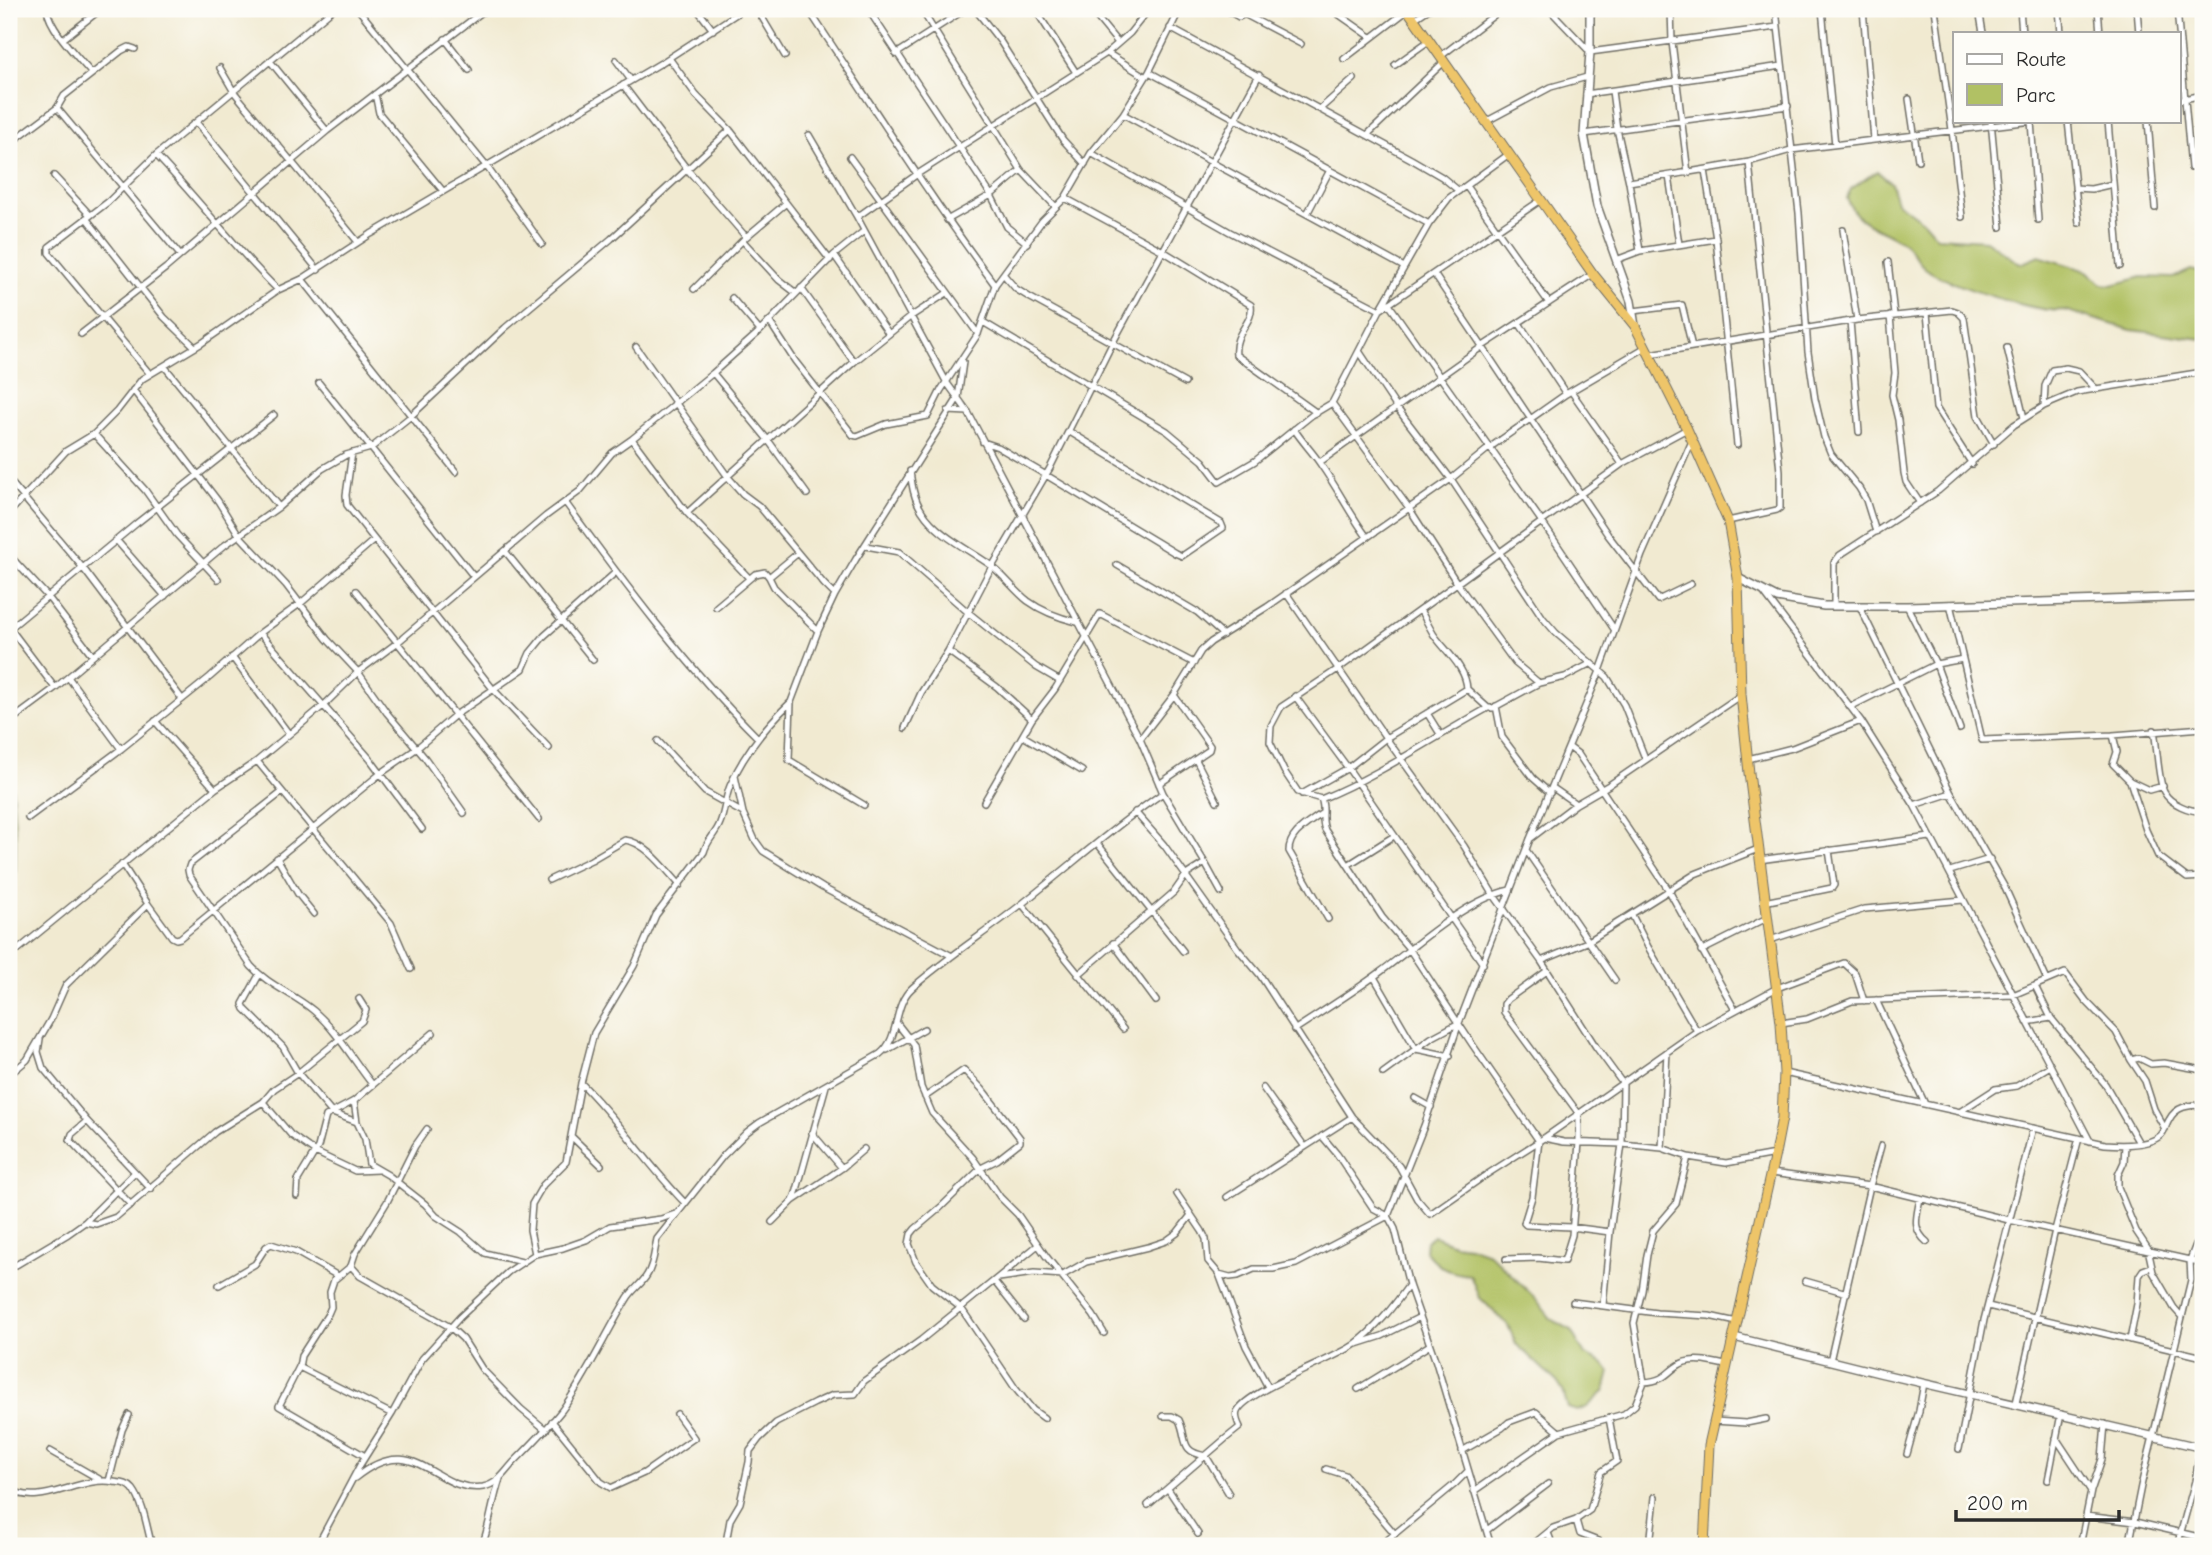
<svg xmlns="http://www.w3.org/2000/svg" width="2212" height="1555" viewBox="0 0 2212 1555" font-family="'Comic Neue',sans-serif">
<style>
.green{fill:#b1c164;stroke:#6e7648;stroke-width:2}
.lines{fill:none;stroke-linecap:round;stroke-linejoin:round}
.minor-casing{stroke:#706e65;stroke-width:8}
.tertiary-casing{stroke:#706e65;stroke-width:10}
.trunk-casing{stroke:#706e65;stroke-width:11}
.minor{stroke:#fff;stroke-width:5}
.tertiary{stroke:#fff;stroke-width:7}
.trunk{stroke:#eec569;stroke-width:9}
</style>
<rect width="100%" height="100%" fill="#fdfcf7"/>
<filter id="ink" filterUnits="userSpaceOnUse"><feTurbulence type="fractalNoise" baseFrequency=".0143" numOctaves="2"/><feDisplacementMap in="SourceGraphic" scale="14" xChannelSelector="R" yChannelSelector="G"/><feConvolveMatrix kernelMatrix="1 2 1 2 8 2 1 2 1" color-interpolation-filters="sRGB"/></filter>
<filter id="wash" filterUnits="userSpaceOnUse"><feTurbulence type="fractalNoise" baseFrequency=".00686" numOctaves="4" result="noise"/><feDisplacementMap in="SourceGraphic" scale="28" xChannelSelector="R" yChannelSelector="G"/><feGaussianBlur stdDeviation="1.57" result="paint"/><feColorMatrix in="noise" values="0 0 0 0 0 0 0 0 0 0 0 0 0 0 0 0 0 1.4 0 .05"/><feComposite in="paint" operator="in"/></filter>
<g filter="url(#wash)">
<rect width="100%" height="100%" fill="#f1ead1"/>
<path class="green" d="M 1877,171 L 1891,183 L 1897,202 L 1924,222 L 1937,237 L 1986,240 L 2020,264 L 2039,256 L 2087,271 L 2102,284 L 2112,285 L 2142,277 L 2173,278 L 2191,270 L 2203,273 L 2203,339 L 2131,330 L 2064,310 C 2040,314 1944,284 1925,268 C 1917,262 1913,250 1904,243 C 1884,229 1854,224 1847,198 L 1851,189 Z
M 9,743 L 16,843 L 15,881 L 9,907 Z
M 1434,1236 L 1453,1244 L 1469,1246 L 1489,1253 L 1535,1298 L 1552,1320 L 1570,1329 L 1585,1355 L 1604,1364 L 1610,1372 L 1605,1391 L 1587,1407 L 1577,1411 L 1568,1408 L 1563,1391 L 1557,1382 L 1516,1344 L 1508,1325 L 1479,1297 L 1470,1275 C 1448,1273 1439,1268 1425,1251 L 1426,1241 Z"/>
</g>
<g filter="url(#ink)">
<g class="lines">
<defs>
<path id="minor" d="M 47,9 C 49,29 79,58 92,74
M 358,9 L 487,167 L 542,244
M 697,9 L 713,30
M 757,9 L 785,56
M 808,9 C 870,102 929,196 995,285
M 868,9 L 991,195 L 1007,227 L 1027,243
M 921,9 L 1021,170 L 1056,207
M 975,9 L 1000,41 L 1063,140 L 1085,164
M 1035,9 L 1075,71
M 1090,9 L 1118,43
M 1225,9 L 1239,17 L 1244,14 L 1301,44
M 1331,9 L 1371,37
M 1549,9 L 1590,52 L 1777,27
M 1671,9 L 1672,42 L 1688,173
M 1776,9 L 1799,213 L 1808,352 L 1815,399 L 1824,437 L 1831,454 L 1859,488 L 1866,500 L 1876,532
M 1822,9 L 1835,145
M 1863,9 L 1874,140
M 1935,9 L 1952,130 L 1962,217
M 1979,9 L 1983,33
M 2020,9 L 2022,33
M 2059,9 L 2061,33
M 2098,9 L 2100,33
M 2137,9 L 2139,33
M 2177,9 L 2191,168
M 1590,12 L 1631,9
M 1414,19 L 1429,9
M 1170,28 L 1411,159 L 1442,177 L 1459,191
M 63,39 L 101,9
M 445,39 L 469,70
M 1107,53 L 1146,77
M 896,54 L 966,9
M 1441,56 L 1502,9
M 669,58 L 696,95 L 730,130 L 830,260
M 1344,59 L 1408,10
M 616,60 L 630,79
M 270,61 L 327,131
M 1395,65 L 1430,40
M 220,68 L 234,92 L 358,242
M 1149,72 L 1429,224
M 623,85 L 687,169 L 746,237
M 1612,91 L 1617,129 L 1629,182
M 375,94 L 379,113 L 443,191
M 1586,94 L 1782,66
M 1909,99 L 1918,160
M 2179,100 L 2203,95
M 57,108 L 180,255
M 1321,108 L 1354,79
M 1123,114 L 1404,267
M 1487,121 L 1551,87 L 1587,77
M 1991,121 L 2001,227
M 2031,121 L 2038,220
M 2068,121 L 2079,223
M 2108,121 L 2120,266
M 2148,121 L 2155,208
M 196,122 L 318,270
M 1584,134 L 1788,106
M 809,135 L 857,217 L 947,383 L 968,412 L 1140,739
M 1367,135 L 1445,61
M 9,144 L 57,108 L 64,96 L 121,51 L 129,47 L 135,49
M 1091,153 L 1230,232 L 1380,310 L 1541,200
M 156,155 C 198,199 235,248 278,290
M 850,157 L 978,334
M 1749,162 L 1791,150 L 2032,121
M 1705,170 L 1716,239
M 54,176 L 90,215
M 1669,176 L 1679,244
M 1466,186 L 1549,303
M 2075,188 L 2091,189 L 2113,184
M 1065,198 L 1163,251 L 1251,305 C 1254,323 1233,332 1236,355 L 1317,413
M 1307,214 L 1330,170
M 857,217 L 919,173 L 1107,53 L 1130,33 L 1149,9
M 86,218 L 164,317 L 195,347
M 947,220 L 991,195 L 1021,170
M 1843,230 L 1857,320
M 743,241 L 779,280 L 796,293
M 1640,251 L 1716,239 L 1737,445
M 834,255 L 889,334
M 1616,260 L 1640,251 L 1629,182 L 1749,162 L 1780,471 L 1780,508 L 1777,510 L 1728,521
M 1888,262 L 1894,315
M 1434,274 L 1608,535 L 1658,600 L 1691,584
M 1004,275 L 1016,289 L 1029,297 L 1185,383
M 302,279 L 456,472
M 801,288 L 854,362
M 694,289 L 746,237 L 785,204
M 732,298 L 760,331
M 1388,303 L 1542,522 L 1614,629
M 1633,311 L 1682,305 L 1692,347
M 1927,313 L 1936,408 L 1972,464
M 1890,316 L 1895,373 L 1892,395 L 1898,420 L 1904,473 L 1906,482 L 1920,503
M 769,321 L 795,361 L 853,435 L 857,436 L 886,424 L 928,416 L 941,390 L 978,334 L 995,285 L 1042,221 L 1065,198 L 1091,153 L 1123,114 L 1149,72 L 1180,9
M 1850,321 L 1859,432
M 983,322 L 1167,431 L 1203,461 L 1219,482 L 1255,461 L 1312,415 L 1332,403 L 1380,310 L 1429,224 L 1449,198 L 1509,154
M 1519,323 L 1566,394
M 81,334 L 166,268 L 327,131 L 486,9
M 636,347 L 728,477 L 743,494 L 759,506 L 824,584 L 835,595
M 2007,348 L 2024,418
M 1359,351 L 1397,408 L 1451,479 L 1543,618 L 1556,633 L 1607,677 L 1624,705 L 1645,758
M 1650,354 L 1857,320 L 1952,310 L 1958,312 L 1964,318 L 1978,416 L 1994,444
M 165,367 L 279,507
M 713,373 L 768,440 L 807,494
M 150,374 L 49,253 L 49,247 L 108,202 L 156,155 L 333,9
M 319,383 L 474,577
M 133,390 L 218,501 L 239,535 L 286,585 L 327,639 L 358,672 L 387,713 L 425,758 L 464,813
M 1571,391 L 1622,464
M 1332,403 L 1409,508 L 1457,583 L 1515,663 L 1539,683
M 2044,406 L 2045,386 L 2052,370 L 2066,368 L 2079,371 L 2096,389
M 948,411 L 968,412
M 1294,429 C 1303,443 1313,452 1321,465 C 1338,489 1350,514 1367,537
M 94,434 L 145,490 L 177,535 L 218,579
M 632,439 L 687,513 L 749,578
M 983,442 L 998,447 L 1046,475 L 1175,553 L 1182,556 L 1223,528 L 1221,523 L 1070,432
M 352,453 L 346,495 L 347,505 L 493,689 L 549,748
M 1320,462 L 1483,346 L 1593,274
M 910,471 C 912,486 914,499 922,511 C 937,535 968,549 989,564 C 1004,575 1014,590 1028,601 C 1043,612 1060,618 1077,622
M 9,480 L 83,568 L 182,699
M 565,502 C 625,585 686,666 758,738
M 9,513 L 66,451 L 94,434 L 117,411 L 142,379 L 202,343 L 278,290 L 302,279 L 371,234 L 661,63 L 744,9
M 687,513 L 854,362 L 910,317 L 947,293
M 117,541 L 165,596
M 866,546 L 899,552 L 969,613 L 1036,667 L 1060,681
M 505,551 L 593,660
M 9,555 L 48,597 L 93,656
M 1117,565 L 1197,612 L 1223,635
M 769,577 L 774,587 L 818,631 L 791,702 L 789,760 L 864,805
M 356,591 L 539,819
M 1286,593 L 1386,738 L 1467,689 L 1488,708 L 1493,708 L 1539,683 L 1565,677 L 1590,664
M 1764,593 L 1861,721 L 1914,805 L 2090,1141
M 1950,604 L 1982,740 L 2113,735 L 2203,728
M 1834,606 L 1834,563 L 1840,555 L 1938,491 L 2014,425 L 2044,406 L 2077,392 L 2203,372
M 1907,606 L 1936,664 L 1960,729
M 716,607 L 755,574 L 765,572 L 769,577 L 798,553
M 1860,607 L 1951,793 L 2005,888 L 2047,980
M 1420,610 C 1425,618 1429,627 1434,635 C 1446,652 1466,667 1467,689
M 9,627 L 55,688
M 9,629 L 137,523 L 274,415
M 818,631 L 835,595 L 856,559 L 958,398 L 963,362
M 260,633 L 370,759 L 422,829
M 948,651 L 997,687 L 1032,719
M 232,657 L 289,734
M 68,677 L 121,749
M 1295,696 L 1348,768 L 1483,964
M 1496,706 L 1502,737 L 1533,778 L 1550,793
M 1850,707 L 1936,664 L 1963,659
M 1427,713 L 1440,734
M 155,721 L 215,789
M 9,722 L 55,688 L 225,545 L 279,507 L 322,469 L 346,455 L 371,448 L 411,416 L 505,328 L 611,239 L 730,130
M 905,728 L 921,693 L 948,651 L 989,572 L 1050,468 L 1112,344 L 1259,75
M 2154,730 C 2157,745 2158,780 2164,792 C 2170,804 2191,812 2203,811
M 2113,735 L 2117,752 L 2113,764 L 2130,781 L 2146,830 L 2158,856 L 2187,878 L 2203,877
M 1023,736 L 1082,771
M 658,741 L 705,792 L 743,813
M 1570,748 L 1578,754 L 1668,889 L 1735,1010
M 1748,759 L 1792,748 L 1861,721
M 1196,760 L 1217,801
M 257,761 L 391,923 L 411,969
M 735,776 L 743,813 L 755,840 L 763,851 L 823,888 L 952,956
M 2130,781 L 2149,790 L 2163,786
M 1159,784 L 1209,750 L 1210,746 L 1174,695
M 1553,788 L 1576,804
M 281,793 L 190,864 L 188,870 L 189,875 L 251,966 C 268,985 294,994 314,1011 C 337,1031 353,1060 372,1084
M 1302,794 L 1348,768 L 1386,738 L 1464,846 L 1493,894 L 1541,961 L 1596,1047 L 1623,1084 L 1622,1144 L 1610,1232 L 1603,1305
M 1321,799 C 1380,775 1433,738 1488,708
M 984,802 L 1032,719 L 1055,689 L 1100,614 L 1194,663
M 1914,805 L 1951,793
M 1135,812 L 1164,845 L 1238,949 L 1260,975 L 1352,1117 L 1399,1166 L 1417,1199 L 1430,1214 L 1486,1175 L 1544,1138 L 1697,1031 L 1777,988 L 1844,963 L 1855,973 L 1864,1001
M 1321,814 C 1308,824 1289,833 1289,851 L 1328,919
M 28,818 L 121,749 L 210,677 L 260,633 L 301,603 L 374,540
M 1530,839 L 1576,804 L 1609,785 L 1741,695
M 1097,843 L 1183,951
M 1526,850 L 1615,980
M 277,858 L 298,894 L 314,914
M 1759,860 L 1930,837
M 1205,863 L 1221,892
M 1348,865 L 1394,836
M 1950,871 L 1990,859
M 549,880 L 591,860 L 625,840 C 646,842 666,870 680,885
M 1764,902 L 1832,888 L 1834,885 L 1829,850
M 148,904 L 172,937 L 176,939 L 180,938 L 380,774 L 416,749 L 454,716 L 523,669 L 530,653 L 544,636 L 616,572
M 1022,904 L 1123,1029
M 1632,915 L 1648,947 L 1697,1031
M 1770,940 L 1865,909 L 1963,900
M 1113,943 L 1156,1001
M 1701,951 L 1767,918
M 9,957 L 215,789 L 257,761 L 323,706 L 358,672 L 398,642 L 546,516 L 580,491 L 612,453 L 632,439 L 713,373 L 760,331 L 834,255 L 864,231
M 1541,961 L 1587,942 L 1695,874 L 1758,849
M 259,975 L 243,1004 L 245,1009 L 283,1047 L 298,1073 L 332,1113 L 357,1122
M 1078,975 L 1174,892 L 1186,875 L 1205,863 L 1163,793
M 1374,977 L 1416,1049 L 1450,1056
M 2035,986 L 2051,1018 L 2105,1084 L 2139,1143
M 1876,1000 L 1925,1104
M 896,1022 L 914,1045 L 921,1087 L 932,1113 L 973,1158 L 1000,1197 L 1018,1215 L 1046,1256 L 1093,1315 L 1104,1333
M 2027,1022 L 2051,1018
M 1781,1023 L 1807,1019 L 1852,1001 L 2013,995 L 2065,973 L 2086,1001 L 2116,1032 L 2131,1060 L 2145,1081 L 2154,1109 L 2165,1129
M 1294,1030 C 1323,1011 1352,993 1379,973 C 1417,945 1465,900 1510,890
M 40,1039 L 38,1052 L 43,1068 L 87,1121 L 151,1189
M 887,1050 L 924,1029
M 2131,1060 L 2139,1058 L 2151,1064 L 2164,1063 L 2203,1070
M 1383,1073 L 1431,1038 L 1459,1023
M 1784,1073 L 2105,1144 C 2119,1145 2150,1146 2161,1135 C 2165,1131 2166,1125 2169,1120 C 2176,1106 2189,1105 2203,1105
M 9,1075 L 27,1060 L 51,1019 L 66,985 L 148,904 L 122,864
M 581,1083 C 619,1121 648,1165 685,1203
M 1263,1088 L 1305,1147
M 925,1097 L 964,1070 L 982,1089 L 1020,1138 L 1020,1142 L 997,1160 L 981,1168 L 941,1207 L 915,1229 L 911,1234 L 909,1244 L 916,1262 L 932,1285 L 961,1308 L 1015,1388 L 1033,1410 L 1044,1418
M 1415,1098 L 1431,1107
M 354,1101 L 357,1122 L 365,1139 L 369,1164 L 388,1175 L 425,1204 L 436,1216 L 461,1232 L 485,1253 L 522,1262
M 263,1102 L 291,1135 L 315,1152 L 355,1171 L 378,1170
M 1961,1111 L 1995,1089 L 2017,1086 L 2050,1066
M 87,1121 L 72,1134 L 70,1140 L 131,1205
M 812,1133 L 842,1168
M 1322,1136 L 1337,1154 L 1373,1208 L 1388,1216 L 1395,1229 L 1409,1285 L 1436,1362 L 1491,1546
M 572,1137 L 601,1165
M 1544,1138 L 1564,1142 L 1622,1144 L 1662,1148 L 1688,1157 L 1726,1163 L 1775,1154
M 2125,1145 L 2124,1162 L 2118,1175 L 2118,1187 L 2136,1231 L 2148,1249 L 2153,1272 L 2174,1308 L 2182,1317
M 1662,1148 L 1667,1052
M 1771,1173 L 1870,1186 L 2009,1220 L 2203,1263
M 1177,1194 L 1202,1231 L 1206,1239 L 1208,1261 L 1219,1274 L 1230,1277 L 1238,1276 L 1254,1269 L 1273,1269 L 1296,1264 L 1388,1216 L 1424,1126 L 1459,1023 L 1530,839 L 1600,671 L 1642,555 L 1692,441
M 297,1196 L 298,1180 L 318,1147 L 326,1116 L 354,1101 L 433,1033
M 1227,1197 L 1352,1117
M 1920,1198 C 1917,1217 1911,1228 1927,1242
M 793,1201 L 842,1168 L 864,1149
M 85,1222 L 134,1173
M 772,1222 L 793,1201 L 797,1190 L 826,1086
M 1610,1232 L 1571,1227 L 1526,1225 L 1524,1223 L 1532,1197 L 1539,1141 L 1472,1044 L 1410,950 L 1382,917 L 1325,830 C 1320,818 1326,809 1321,799 L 1298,792 L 1284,771 L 1270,742 L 1271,726 L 1281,707 L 1338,669 L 1622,464 L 1687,429
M 535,1254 L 530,1230 L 532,1204 L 543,1185 L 566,1162 L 581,1083 L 594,1033 L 634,966 L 656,915 L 704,852 C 707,840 716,834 720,823 C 725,811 725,798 730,786 C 743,754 766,726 791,702
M 1506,1259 L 1538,1258 L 1564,1261 L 1572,1235 L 1579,1142 L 1579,1114 L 1504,1012 L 1504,1004 L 1508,999 L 1547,971
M 16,1265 L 68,1234 L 85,1222 L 96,1224 L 116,1217 L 215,1132 L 263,1102 L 274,1089 L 298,1073 L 362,1021 L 366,1010 L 359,999
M 351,1266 L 360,1276 L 450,1327 L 463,1339 L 482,1369 L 521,1409 L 546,1430
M 1219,1274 L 1246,1346 L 1268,1387
M 999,1278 L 1034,1273 L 1063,1275 L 1086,1262 L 1148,1247 L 1166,1241 L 1177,1233 L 1191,1215
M 994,1281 L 1024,1319
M 1805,1281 L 1847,1293
M 219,1285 L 255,1264 L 266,1247 L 271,1244 L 296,1252 L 338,1276
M 1573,1302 L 1657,1313 L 1709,1316 L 1737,1322
M 1988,1306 L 2203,1357
M 2130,1340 L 2137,1304 L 2139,1276 L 2143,1270 L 2151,1267
M 1357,1344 L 1382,1336 L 1420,1317
M 1830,1361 L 1870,1186 L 1881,1146
M 299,1367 L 279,1406 L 365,1456
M 1644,1382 L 1634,1323 L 1642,1291 L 1647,1255 L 1653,1231 L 1676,1204 L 1688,1157
M 1358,1389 L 1430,1345
M 2016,1403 L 2055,1230 L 2079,1138
M 392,1414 L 422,1359 L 460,1317 L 508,1272 L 535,1254 L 563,1248 L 586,1240 L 610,1226 L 661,1219 L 675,1214
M 1163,1416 L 1172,1416 L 1179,1420 C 1188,1439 1179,1452 1206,1456 L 1229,1494
M 552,1421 L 601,1482 L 611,1488 L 644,1473 L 694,1438 L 677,1414
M 1714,1421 L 1746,1423 L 1766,1419
M 2056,1438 L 2091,1491 L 2080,1546
M 1959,1449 L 1984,1320 L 2033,1128
M 50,1451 L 99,1479
M 1462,1451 L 1502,1428 L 1509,1422 L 1536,1412 L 1559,1432
M 1907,1454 L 1919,1411 L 1924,1383
M 1326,1469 L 1345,1475 L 1395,1534
M 355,1478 C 416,1428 434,1494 483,1487 C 499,1484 505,1471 515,1461 C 532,1444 547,1429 562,1410 C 587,1376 605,1335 627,1299 C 632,1290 642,1284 647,1275 C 654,1264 654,1252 657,1239 L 723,1156 L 747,1132 L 759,1123 L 880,1054 C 901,1037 892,1006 912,988 C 947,957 987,932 1023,903 C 1070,866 1114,826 1163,793 L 1140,739 L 1174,695 L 1201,651 L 1211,642 L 1267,607 L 1451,479 L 1489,448 L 1566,394 L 1646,347
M 2048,1480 L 2061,1414
M 109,1481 L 122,1430 L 129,1415
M 9,1489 C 41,1509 79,1475 114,1482 C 121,1483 128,1483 133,1489 C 144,1504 147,1529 152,1546
M 1168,1489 L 1198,1534
M 1474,1491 L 1559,1432 L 1624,1414 L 1635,1405 L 1644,1382 C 1669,1381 1668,1368 1685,1362 C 1698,1358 1714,1363 1726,1365
M 2091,1491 L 2102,1459 L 2105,1424
M 1148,1505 L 1225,1439 L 1240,1427 C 1238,1423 1235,1417 1237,1412 C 1246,1391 1331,1361 1354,1345 C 1376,1329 1393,1307 1409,1285
M 2086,1516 L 2135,1522 L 2203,1538
M 1576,1520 L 1580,1534 L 1598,1541 L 1603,1546
M 1487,1530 L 1548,1484
M 1548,1533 L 1553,1546
M 317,1546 L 360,1465 L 392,1414 L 299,1367 L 301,1356 L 328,1314 L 331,1307 L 330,1292 L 334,1280 L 351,1266 L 355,1254 L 387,1202 L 415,1146 L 427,1129
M 482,1546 C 490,1525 492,1502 500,1479
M 730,1546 L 727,1537 L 730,1520 L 740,1503 L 749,1462 L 750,1451 L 759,1439 L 776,1423 L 815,1403 L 833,1395 L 855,1394 L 864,1381 L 921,1340 L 1038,1245
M 1380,1546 L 1455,1484 L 1468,1471
M 1531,1546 L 1553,1528 L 1576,1520 L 1590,1510 L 1601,1472 L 1617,1461 L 1609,1418
M 1650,1546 L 1655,1497
M 2129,1546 L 2141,1486 L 2191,1280 L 2190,1260 L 2203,1226
M 2177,1546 L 2195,1481 L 2201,1447"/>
<path id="tertiary" d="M 1590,9 L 1590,52 L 1584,134 L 1597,206 L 1631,301 L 1635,326
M 1738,578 L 1777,598 L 1824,606 L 1907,606 L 2203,597
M 1734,1337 L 1879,1373 L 2203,1448"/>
<path id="trunk" d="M 1407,9 L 1593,274 L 1635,326 L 1687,429 L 1728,521 L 1738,578 L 1741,694 L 1749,773 L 1781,1023 L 1784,1073 L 1782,1118 L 1775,1154 L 1709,1445 L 1704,1546"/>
</defs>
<use href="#minor" class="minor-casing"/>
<use href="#tertiary" class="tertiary-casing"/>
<use href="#trunk" class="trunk-casing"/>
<use href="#minor" class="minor"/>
<use href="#tertiary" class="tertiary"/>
<use href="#trunk" class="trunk"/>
</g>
</g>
<rect width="2212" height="1555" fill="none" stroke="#fdfcf7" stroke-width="35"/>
<rect x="1953" y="32" width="228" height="91" fill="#fdfcf7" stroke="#a9a8a5" stroke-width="2"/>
<rect x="1967" y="54" width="35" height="10" fill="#ffffff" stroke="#a9a8a5" stroke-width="2"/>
<text x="2016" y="66" font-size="21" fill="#2b2b2b">Route</text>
<rect x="1967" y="84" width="35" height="21" fill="#b1c164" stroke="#a9a8a5" stroke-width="2"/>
<text x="2016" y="102" font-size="21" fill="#2b2b2b">Parc</text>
<path d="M1956 1510v10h163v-10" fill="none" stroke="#2b2b2b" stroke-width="3.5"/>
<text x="1967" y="1510" font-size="21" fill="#2b2b2b" stroke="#fdfcf7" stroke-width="5" paint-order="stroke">200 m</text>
</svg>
